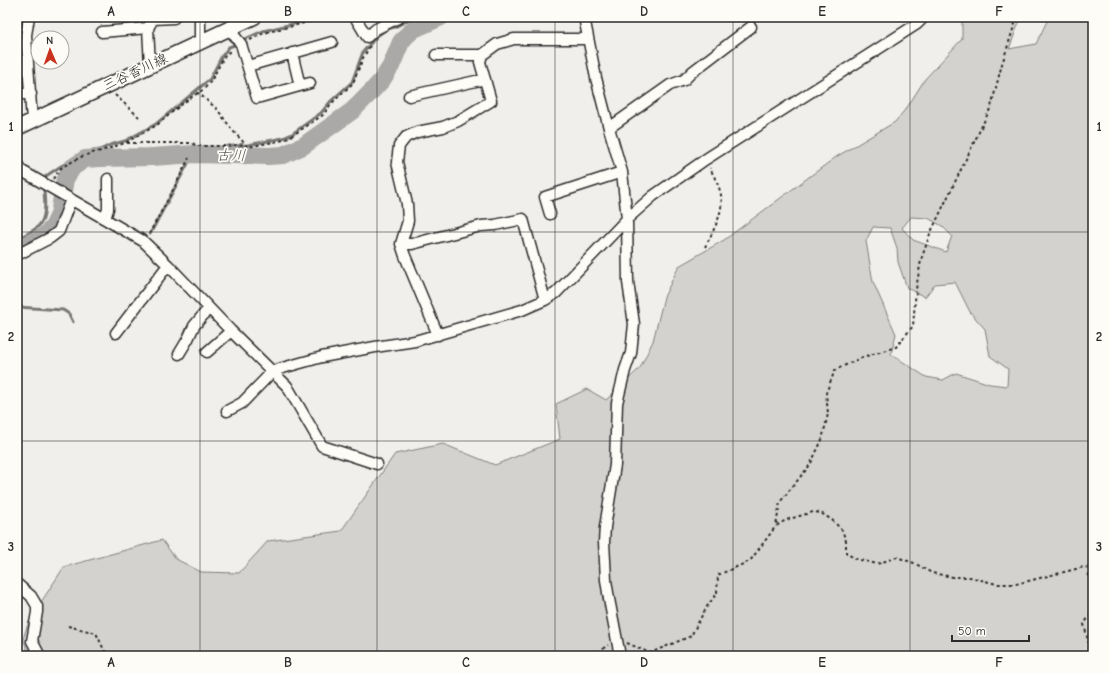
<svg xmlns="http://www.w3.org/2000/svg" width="1110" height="673" viewBox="0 0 1110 673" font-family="'Comic Neue','Klee One',sans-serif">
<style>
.green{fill:#d3d2cf;stroke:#7f7e7d;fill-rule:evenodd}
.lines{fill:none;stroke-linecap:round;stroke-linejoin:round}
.stream{stroke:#777775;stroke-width:3}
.river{stroke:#aaa9a7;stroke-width:18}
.minor-casing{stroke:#2b2b2b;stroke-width:13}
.secondary-casing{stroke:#2b2b2b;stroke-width:17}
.path{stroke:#2b2b2b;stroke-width:2;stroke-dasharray:3 3;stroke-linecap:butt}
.minor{stroke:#fdfcf7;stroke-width:10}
.secondary{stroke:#fdfcf7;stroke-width:14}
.grid{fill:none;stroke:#2b2b2b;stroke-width:1;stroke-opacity:0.55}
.labels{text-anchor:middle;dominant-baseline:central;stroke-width:3.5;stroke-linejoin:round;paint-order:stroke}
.street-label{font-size:14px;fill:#2b2b2b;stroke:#fdfcf7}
.water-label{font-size:15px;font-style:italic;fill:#575756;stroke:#fdfcf7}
.neatline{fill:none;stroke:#2b2b2b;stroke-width:1.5}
.grid-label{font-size:13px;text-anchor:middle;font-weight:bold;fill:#2b2b2b}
</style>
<rect width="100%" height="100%" fill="#f0efeb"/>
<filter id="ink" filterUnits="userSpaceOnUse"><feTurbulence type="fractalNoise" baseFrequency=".025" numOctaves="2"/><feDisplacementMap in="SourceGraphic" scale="8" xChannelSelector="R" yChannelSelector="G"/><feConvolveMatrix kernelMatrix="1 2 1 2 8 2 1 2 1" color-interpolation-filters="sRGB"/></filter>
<g filter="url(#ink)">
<path class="green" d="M 962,17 L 1021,17 L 1009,49 L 1036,44 L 1049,17 L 1093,17 L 1093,656 L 29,656 L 23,638 L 30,619 L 64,567 L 162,540 L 176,559 L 201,572 L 239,573 L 268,541 L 341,531 L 395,454 L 443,444 L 495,465 L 560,439 L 556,404 L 587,389 L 606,400 L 640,368 L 653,341 L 664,297 L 679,266 L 724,240 L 836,157 L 895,122 L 908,106 L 925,79 L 962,39 ZM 911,217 L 928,218 L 942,226 L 952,236 L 946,252 L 913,240 L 902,228 ZM 873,227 L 890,228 L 897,248 L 898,262 L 907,288 L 925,297 L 935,284 L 955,282 L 970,312 L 985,329 L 990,356 L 1008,369 L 1007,386 L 990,384 L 956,373 L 943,380 L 926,377 L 891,354 L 896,334 L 873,282 L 866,241 Z"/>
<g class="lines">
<path class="stream" d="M 245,39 L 263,31 L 322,17
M 45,181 L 46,176 L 61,166 L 80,156 L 92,151 L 100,150 L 110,145 L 125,141 L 156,124 L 210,79 L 222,56 L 229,47 L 237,44
M 150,234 L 193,154 L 198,149 L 248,145 L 283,138 L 292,134 L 321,113 L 331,101 L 352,82 L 363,52 L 377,36 L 387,29 L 395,27 L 415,17
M 17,238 C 46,228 46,218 44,190
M 17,307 L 63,310 L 69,314 L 73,322"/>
<path class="river" d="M 17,249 L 44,236 L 53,227 L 59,215 L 65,179 L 73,167 L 85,159 L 100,158 L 152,157 L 195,154 L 269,156 L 283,155 L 303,146 L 352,111 L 370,93 L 382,80 L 391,66 L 401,42 L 406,36 L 414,29 L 441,17"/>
<defs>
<path id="minor" d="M 29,17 L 26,35 L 32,121
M 200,17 L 200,42
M 355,17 L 367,37 L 376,29 L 400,17
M 584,17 L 596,78 L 609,128 L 622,172 L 627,219 L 628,282 L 634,324 L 631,353 L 625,370 L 617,403 L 615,465 L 605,527 L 604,542 L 606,580 L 609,599 L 620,656
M 229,29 L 241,44 L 257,98 L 310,83
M 102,32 L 148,28
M 292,53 L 300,86
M 436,55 L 482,55
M 150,66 L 148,28 L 153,19 L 174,18
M 248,66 L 332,42
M 17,94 L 31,94
M 409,96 L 485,79
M 609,128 L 670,85 L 684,80 L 692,72 L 751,27
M 17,164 L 22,171 L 143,241 L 168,265 L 231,331 L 287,386 L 322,446 L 377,464
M 550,214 L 545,197 L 622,172
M 105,219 L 108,209 L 108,179
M 401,244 L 412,244 L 481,226 L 495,225 L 523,219 L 545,300
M 17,255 L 50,238 L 59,231 L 71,199
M 116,333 L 168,265
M 438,335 L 405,256 L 401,244 L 408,221 L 407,204 L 397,162 L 399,146 L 406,137 L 417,132 L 443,127 L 458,121 L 491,101 L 480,62 L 482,55 L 497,44 L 514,39 L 588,39
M 207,352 L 231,331
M 179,354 L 188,339 L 194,326 L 209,308
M 227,411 L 242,403 L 273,371 L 286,367 L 322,357 L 375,347 L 415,341 L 522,310 L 545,300 L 556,293 L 627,219 L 653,196 L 706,159 L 917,24 L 924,17
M 17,584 L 31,596 L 37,606 L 37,612 L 32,641 L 40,656"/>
<path id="secondary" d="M 17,128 L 254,17"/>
</defs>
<use href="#minor" class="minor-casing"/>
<use href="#secondary" class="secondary-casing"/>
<path class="path" d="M 1017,17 L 1002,64 L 991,107 L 930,234 L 921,260 L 916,289 L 913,326 L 896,347 L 863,357 L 835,370 L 826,393 L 828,414 L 822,440 L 810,465 L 780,502 L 776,526 L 786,520 L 813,512 L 821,513 L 832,520 L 842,530 L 846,541 L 846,553 L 856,559 L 877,564 L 897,557 L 914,563 L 932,573 L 953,577 L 970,577 L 997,584 L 1016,584 L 1084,567 L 1093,569
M 250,40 L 264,33 L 329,17
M 197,92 L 217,109 L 233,131 L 248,147 L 284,140 L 293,135 L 323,115 L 332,103 L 353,83 L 363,58 L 370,46
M 115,95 L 139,117
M 127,143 L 193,143 L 196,146 L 226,146 L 245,144
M 53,179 L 62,167 L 81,157 L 92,153 L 101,151 L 125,143 L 157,125 L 183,103 L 204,89 L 211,81 L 224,57 L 232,49
M 149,234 L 174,188 L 189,158
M 705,247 C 713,231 726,210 720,191 C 718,183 713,175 710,168
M 1088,574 L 1093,580
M 68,626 L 96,633 L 107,656
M 627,643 L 650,653 L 691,636 L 706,608 L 717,593 L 718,575 L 750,561 L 776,526
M 593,656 L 608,645
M 1087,656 L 1089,645 L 1084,624 L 1093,611"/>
<use href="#minor" class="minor"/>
<use href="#secondary" class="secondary"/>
</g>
</g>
<path class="grid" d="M 200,17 L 200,656M 377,17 L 377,656M 555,17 L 555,656M 733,17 L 733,656M 910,17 L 910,656M 17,232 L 1093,232M 17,441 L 1093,441"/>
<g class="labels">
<g class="street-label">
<text transform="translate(135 72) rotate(-25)">三谷香川線</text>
</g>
<g class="water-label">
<text transform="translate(231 155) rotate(2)">古川</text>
</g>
</g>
<rect width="1110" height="673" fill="none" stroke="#fdfcf7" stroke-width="44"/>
<g transform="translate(50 50) rotate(358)"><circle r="19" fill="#fdfcf7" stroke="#a9a8a5"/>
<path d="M0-3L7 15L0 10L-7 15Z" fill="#c8321e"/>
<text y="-6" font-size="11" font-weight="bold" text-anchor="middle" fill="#2b2b2b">N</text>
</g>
<path d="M952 635v6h77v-6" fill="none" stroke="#2b2b2b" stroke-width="2"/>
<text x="958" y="635" font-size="12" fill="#2b2b2b" stroke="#fdfcf7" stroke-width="3" paint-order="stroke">50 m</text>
<rect x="22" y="22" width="1066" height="629" class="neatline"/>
<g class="grid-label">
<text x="111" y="16">A</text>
<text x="288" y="16">B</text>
<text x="466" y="16">C</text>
<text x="644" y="16">D</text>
<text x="822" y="16">E</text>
<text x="999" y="16">F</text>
<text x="11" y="131">1</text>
<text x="1099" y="131">1</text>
<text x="11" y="341">2</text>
<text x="1099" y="341">2</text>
<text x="11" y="551">3</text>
<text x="1099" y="551">3</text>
<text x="111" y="667">A</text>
<text x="288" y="667">B</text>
<text x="466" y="667">C</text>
<text x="644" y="667">D</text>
<text x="822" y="667">E</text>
<text x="999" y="667">F</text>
</g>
</svg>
